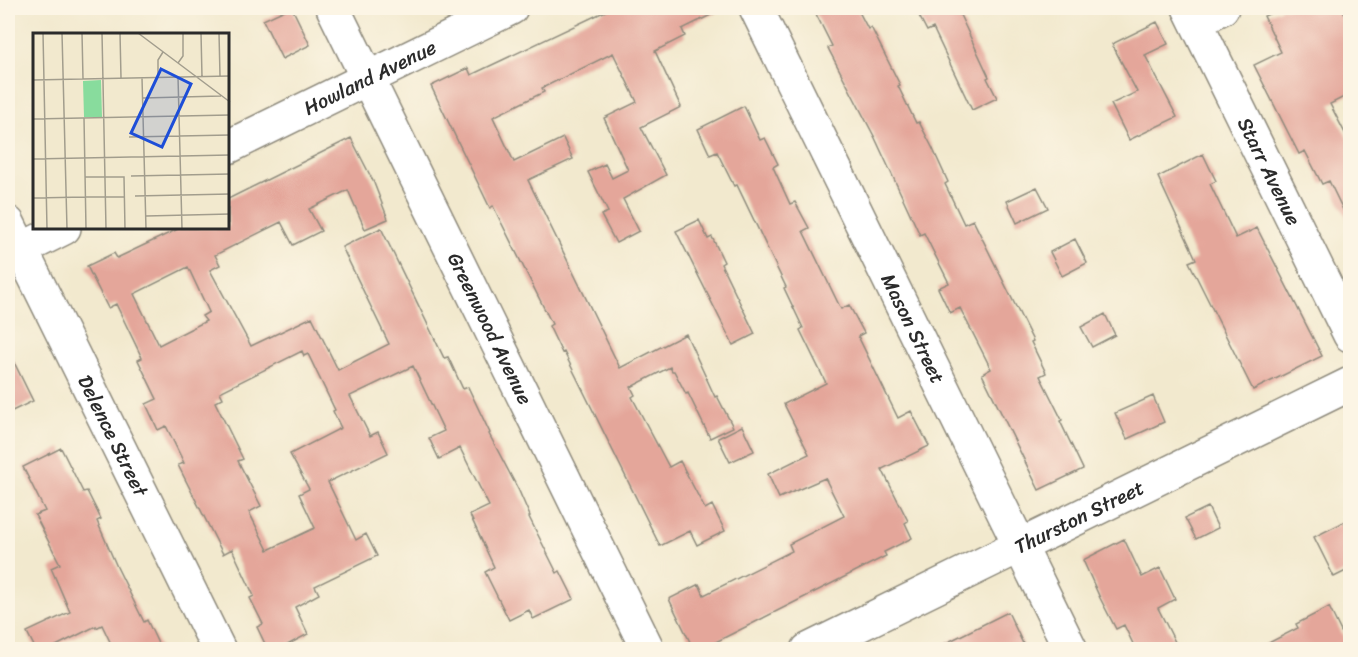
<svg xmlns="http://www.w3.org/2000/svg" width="1358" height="657" viewBox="0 0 1358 657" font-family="Sriracha,sans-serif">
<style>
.building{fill:#e4a69a;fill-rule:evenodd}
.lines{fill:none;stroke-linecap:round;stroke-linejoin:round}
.minor-casing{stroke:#8e8a7c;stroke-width:36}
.major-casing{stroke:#8e8a7c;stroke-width:36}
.minor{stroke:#fff;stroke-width:33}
.major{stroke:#fff;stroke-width:33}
.labels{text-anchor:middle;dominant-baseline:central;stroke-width:5;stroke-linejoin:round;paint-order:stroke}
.street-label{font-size:20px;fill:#2b2b2b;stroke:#fcf5e5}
.inset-road{fill:none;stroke:#a29d8d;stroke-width:1.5}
.view{fill:#1d4ed8;fill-opacity:0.15;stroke:#1d4ed8;stroke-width:3}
.inset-edge{fill:none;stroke:#2b2b2b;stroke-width:3}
</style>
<rect width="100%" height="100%" fill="#fcf5e5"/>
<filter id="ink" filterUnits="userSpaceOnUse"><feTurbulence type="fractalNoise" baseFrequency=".0167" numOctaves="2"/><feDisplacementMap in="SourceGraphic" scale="12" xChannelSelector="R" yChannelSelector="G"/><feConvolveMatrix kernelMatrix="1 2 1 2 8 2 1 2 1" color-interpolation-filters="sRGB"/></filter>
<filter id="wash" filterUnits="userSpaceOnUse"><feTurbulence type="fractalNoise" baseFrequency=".008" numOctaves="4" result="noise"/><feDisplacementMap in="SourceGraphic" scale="24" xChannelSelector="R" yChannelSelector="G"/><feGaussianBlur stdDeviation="1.35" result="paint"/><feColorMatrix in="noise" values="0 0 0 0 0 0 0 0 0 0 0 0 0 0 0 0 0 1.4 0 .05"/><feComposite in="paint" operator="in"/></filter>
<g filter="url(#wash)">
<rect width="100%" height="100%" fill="#f2e9ce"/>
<g id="blocks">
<path class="building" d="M 289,8 L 292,8 L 310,45 L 282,59 L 263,20 Z
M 612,8 L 725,8 L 682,29 L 685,36 L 655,51 L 681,107 L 641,127 L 666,175 L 623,199 L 639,231 L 616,243 L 601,215 L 608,212 L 588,172 L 605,164 L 612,178 L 628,170 L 604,118 L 637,102 L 613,53 L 542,88 L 544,92 L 493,117 L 514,162 L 563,138 L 573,159 L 528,180 L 620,368 L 686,334 L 715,397 L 717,396 L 733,427 L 710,438 L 688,393 L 686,394 L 674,371 L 672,371 L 670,367 L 631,387 L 635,395 L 632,397 L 669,467 L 680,461 L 705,509 L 712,505 L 725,531 L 697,545 L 690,531 L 660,546 L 564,352 L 562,353 L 549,326 L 552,324 L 493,206 L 490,208 L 431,86 L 468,68 L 471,75 Z
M 813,8 L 857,8 L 868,29 L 871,27 L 900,85 L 898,86 L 916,123 L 919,122 L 932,147 L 948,182 L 945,184 L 964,224 L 973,220 L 1033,341 L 1031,342 L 1046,373 L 1040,376 L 1062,420 L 1060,421 L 1083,469 L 1039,490 L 982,374 L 991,369 L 960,308 L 950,313 L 938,288 L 949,283 L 924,233 L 920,235 L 875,138 L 828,48 L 832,46 Z
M 915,8 L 976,8 L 960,15 L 989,77 L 987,78 L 997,98 L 972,110 L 933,28 L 927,31 Z
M 1282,8 L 1342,8 L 1350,25 L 1350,94 L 1330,104 L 1350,143 L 1350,224 L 1329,181 L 1322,184 L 1305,151 L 1299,154 L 1254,65 L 1281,52 L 1264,16 Z
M 1157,22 L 1168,44 L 1145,55 L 1177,117 L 1129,140 L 1111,104 L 1137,92 L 1112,44 Z
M 744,106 L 760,140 L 765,138 L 778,164 L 773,167 L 790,204 L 795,202 L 809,228 L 803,231 L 841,309 L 849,305 L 864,333 L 858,336 L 898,418 L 911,411 L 929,446 L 882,469 L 908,521 L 905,523 L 912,538 L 884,552 L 886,556 L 700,650 L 694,650 L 669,599 L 699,584 L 704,595 L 792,551 L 789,544 L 844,516 L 825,478 L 779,498 L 768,474 L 809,454 L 784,404 L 826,383 L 800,330 L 803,328 L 784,288 L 786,287 L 737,185 L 734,186 L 717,152 L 710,155 L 698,129 Z
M 351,138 L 374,183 L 388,219 L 365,229 L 348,190 L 309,209 L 321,231 L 293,245 L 281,222 L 215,255 L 220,265 L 210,270 L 251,346 L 312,317 L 338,370 L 389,344 L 342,247 L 381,228 L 444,358 L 448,357 L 463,389 L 468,387 L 490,433 L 489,434 L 519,491 L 530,516 L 529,517 L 557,573 L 560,571 L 574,599 L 533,619 L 529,610 L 509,620 L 485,572 L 494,567 L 470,515 L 489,506 L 460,448 L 439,459 L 429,438 L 444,431 L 413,366 L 350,396 L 370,436 L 378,432 L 388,453 L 328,482 L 356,540 L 366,534 L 377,556 L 315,586 L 319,594 L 295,607 L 308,634 L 278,650 L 268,650 L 257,627 L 263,624 L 250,598 L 254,596 L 232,549 L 223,554 L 178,465 L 184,463 L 166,426 L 158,430 L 146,404 L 157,399 L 138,360 L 142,358 L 116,304 L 108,308 L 87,266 L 114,253 L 117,258 L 180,228 L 228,228 L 228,199 ZM 188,267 L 209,312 L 202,316 L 206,321 L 159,345 L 134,294 ZM 302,351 L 304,356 L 308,354 L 335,410 L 333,411 L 341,428 L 290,454 L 309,489 L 299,494 L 315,528 L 268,550 L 249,512 L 261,506 L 238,461 L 243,459 L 215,402 L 223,398 L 220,392 Z
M 1203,154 L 1216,181 L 1210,184 L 1236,238 L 1257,228 L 1322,356 L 1253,390 L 1189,262 L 1196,259 L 1158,177 Z
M 1037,187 L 1048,208 L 1017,223 L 1007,201 Z
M 699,220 L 708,239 L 712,237 L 724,262 L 721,264 L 755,334 L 733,345 L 676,231 Z
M 1075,239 L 1087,263 L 1062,276 L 1050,252 Z
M 1105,314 L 1115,335 L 1092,347 L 1081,327 Z
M 8,350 L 33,401 L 8,413 Z
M 1153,396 L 1164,422 L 1127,439 L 1115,413 Z
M 742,426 L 754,451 L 730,462 L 718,438 Z
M 61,448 L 83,492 L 87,491 L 101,519 L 97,521 L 117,567 L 144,622 L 147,620 L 161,650 L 114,650 L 102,625 L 96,628 L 96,626 L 48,650 L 36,650 L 27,632 L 70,612 L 51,568 L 60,564 L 35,515 L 45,511 L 23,467 Z
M 1208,507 L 1218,528 L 1196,539 L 1185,518 Z
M 1350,519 L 1350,569 L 1334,577 L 1314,537 Z
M 1124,539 L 1142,577 L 1160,568 L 1175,599 L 1158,608 L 1179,650 L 1136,650 L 1124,625 L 1116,629 L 1100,598 L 1083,560 Z
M 1329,607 L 1350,650 L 1255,650 L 1298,628 L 1296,624 Z
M 1008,612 L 1026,650 L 932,650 Z"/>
</g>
</g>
<g filter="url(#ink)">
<use href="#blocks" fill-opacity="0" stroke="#8e8a7c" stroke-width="1.5"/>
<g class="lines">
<defs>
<g id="minor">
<path id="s1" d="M 333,8 L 648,650"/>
<path id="s2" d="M 756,8 L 1071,650"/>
<path d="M 1196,21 L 1222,8"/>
<path id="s3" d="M 228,147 L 511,8"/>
<path id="s4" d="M 8,223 L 219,650"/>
<path d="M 8,256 L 64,228"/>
<path id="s5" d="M 808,650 L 1350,384"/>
</g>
<g id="major">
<path id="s6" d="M 1189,8 L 1350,335"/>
</g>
</defs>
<use href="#minor" class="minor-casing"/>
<use href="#major" class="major-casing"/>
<use href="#minor" class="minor"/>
<use href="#major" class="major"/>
</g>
</g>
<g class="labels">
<g class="street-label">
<text stroke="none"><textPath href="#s3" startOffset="158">Howland Avenue</textPath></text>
<text stroke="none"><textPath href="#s6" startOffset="182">Starr Avenue</textPath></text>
<text stroke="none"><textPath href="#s1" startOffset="357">Greenwood Avenue</textPath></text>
<text stroke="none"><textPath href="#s2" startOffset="357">Mason Street</textPath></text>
<text stroke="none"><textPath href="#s4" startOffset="237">Delence Street</textPath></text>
<text stroke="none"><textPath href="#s5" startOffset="302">Thurston Street</textPath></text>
</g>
</g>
<g transform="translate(33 33)">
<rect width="196" height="196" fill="#f2e9ce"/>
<path d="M 68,47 L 69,84 L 51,84 L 50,48 Z" fill="#88dc9d"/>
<path class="inset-road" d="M 10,0 L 14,196M 29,0 L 34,196M 49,0 L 50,46M 69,0 L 73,196M 87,0 L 88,45M 105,0 L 197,69M 168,0 L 169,44M 186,0 L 187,43M 145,30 L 150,23 L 150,0M 125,44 L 125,27 L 130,19M 145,44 L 149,196M 109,45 L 113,196M 0,47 L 197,43M 110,65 L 188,63M 51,85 L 53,196M 0,86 L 197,82M 96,104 L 197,102M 0,126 L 197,122M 98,143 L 197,141M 52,144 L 91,144 L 92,196M 102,163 L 197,161M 53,164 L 91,164M 0,165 L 53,164M 113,183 L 197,181"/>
<path class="view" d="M 128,36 L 158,51 L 129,114 L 98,100 Z"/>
<rect width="196" height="196" class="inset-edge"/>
</g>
<rect width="1358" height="657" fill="none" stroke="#fcf5e5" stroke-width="30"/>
</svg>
